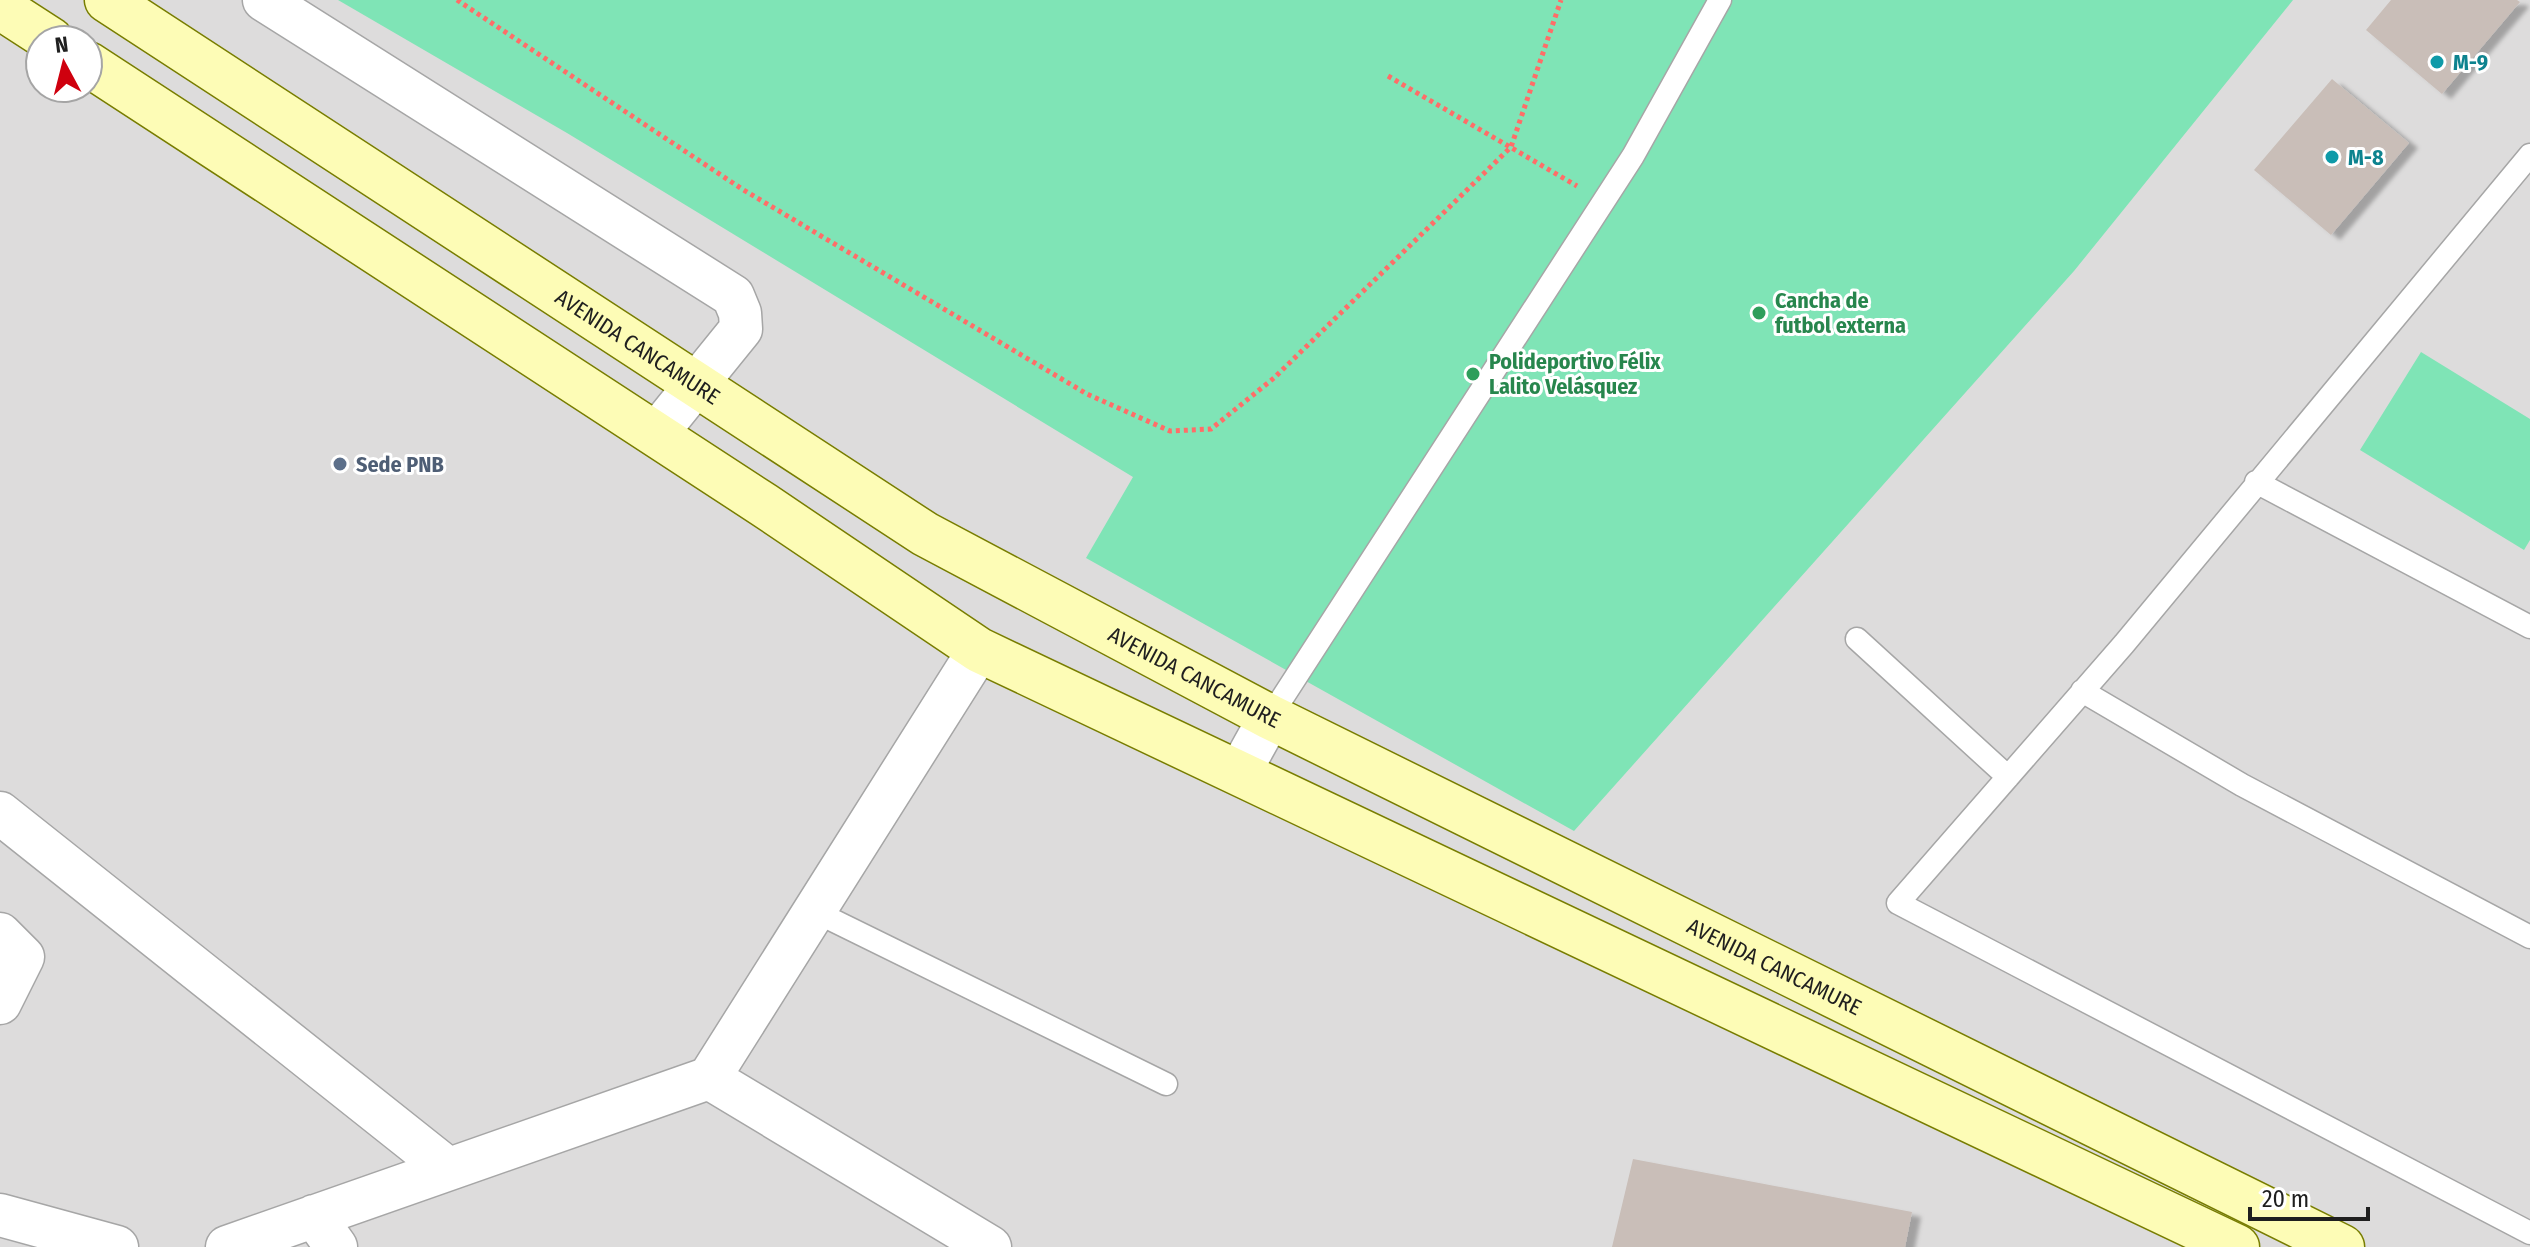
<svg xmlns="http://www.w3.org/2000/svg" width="2530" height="1247" viewBox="0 0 2530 1247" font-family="'Fira Sans Condensed',sans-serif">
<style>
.residential{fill:#dddcdc;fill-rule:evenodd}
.pitch{fill:#7fe4b6}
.building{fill:#c9beb8;filter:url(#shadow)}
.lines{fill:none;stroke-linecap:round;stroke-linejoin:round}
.service-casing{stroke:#a6a6a6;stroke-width:25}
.minor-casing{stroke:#a6a6a6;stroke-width:45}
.secondary-casing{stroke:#787d00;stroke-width:47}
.path{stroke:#ff6d68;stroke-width:5;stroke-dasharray:4 4;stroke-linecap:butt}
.service{stroke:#fff;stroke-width:22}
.minor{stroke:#fff;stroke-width:42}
.secondary{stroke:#fdfcb6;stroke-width:44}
.culture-dot{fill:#0f9aa8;stroke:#fff;stroke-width:3}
.leisure-dot{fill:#2e9e5b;stroke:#fff;stroke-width:3}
.service-dot{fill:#5c6f8a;stroke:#fff;stroke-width:3}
.labels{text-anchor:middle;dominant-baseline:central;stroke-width:6;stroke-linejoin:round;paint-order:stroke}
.culture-label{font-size:22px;font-weight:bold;fill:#0d838f;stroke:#fff;text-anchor:start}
.leisure-label{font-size:22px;font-weight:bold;fill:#27864d;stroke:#fff;text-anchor:start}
.street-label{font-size:22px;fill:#1f1f1f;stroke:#fff}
.service-label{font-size:22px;font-weight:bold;fill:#4e5e75;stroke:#fff;text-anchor:start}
</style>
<defs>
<filter id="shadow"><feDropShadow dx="9" dy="5" stdDeviation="2" flood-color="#0004"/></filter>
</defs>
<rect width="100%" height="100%" fill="#f1ece5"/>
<path class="residential" d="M 0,0 L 2530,0 L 2530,1247 L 0,1247 ZM 40,40 L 88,40 L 88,88 L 40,88 Z"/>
<path class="pitch" d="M 338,0 L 2293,0 L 2074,271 L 1574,831 L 1086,558 L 1133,477 L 567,133 Z
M 2421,352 L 2530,419 L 2530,540 L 2524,550 L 2360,450 Z"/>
<path class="building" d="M 2391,0 L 2517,0 L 2520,2 L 2442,94 L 2366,30 Z
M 2332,79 L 2409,143 L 2331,235 L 2254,170 Z
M 1633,1159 L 1912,1212 L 1905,1247 L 1612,1247 Z"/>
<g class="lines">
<defs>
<path id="service" d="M 2530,155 L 2124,644 L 1898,903 L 2530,1233
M 2256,482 L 2530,627
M 1857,639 L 2008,777
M 2082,691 L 2242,785 L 2530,937
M 1270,717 L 1633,156 L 1720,0
M 814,911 L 1166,1084"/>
<path id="minor" d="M 264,0 L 733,296 L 740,313 L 741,329 L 656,434
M 1239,773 L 1270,717
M 0,813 L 448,1169
M 0,934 L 23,957 L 0,1003
M 709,1078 L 990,1247
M 0,1215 L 117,1247
M 314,1216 L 336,1247
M 227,1247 L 709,1078 L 979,650"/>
<g id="secondary">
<path id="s1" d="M 107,0 L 925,534 L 1270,717 L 2342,1247"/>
<path d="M 0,7 L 51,40"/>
<path d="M 88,64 L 764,505 L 979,650 L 2237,1247"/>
</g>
</defs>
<use href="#service" class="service-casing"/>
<use href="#minor" class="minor-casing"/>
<use href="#secondary" class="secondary-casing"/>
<path class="path" d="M 457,0 L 742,189 L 1087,394 L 1170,431 L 1211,429 L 1274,378 L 1511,147 L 1561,0
M 1388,76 L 1577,186"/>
<use href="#service" class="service"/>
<use href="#minor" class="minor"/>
<use href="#secondary" class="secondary"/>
</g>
<g class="culture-dot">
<circle cx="2437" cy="62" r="8"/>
<circle cx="2332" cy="157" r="8"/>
</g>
<g class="leisure-dot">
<circle cx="1759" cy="313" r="8"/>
<circle cx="1473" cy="374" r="8"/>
</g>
<circle class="service-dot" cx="340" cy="464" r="8"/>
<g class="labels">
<g class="culture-label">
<text x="2453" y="62">M-9</text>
<text x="2348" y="157">M-8</text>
</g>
<g class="leisure-label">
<text x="1775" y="300">Cancha de<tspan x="1775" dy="25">futbol externa</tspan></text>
<text x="1489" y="361">Polideportivo Félix<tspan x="1489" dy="25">Lalito Velásquez</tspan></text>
</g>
<g class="street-label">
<text stroke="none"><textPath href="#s1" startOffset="634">AVENIDA CANCAMURE</textPath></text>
<text stroke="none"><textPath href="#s1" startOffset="1282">AVENIDA CANCAMURE</textPath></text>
<text stroke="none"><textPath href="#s1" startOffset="1930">AVENIDA CANCAMURE</textPath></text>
</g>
<g class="service-label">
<text x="356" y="464">Sede PNB</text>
</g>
</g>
<g transform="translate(64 64) rotate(353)"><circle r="38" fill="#ffffff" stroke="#a5a5a5" stroke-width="2"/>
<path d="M0-6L14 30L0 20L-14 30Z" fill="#cf000e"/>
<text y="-12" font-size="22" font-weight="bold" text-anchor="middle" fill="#1f1f1f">N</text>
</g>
<path d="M2250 1207v12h118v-12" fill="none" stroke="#1f1f1f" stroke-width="4"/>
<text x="2262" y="1207" font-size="24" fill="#1f1f1f" stroke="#ffffff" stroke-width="6" paint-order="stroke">20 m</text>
</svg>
